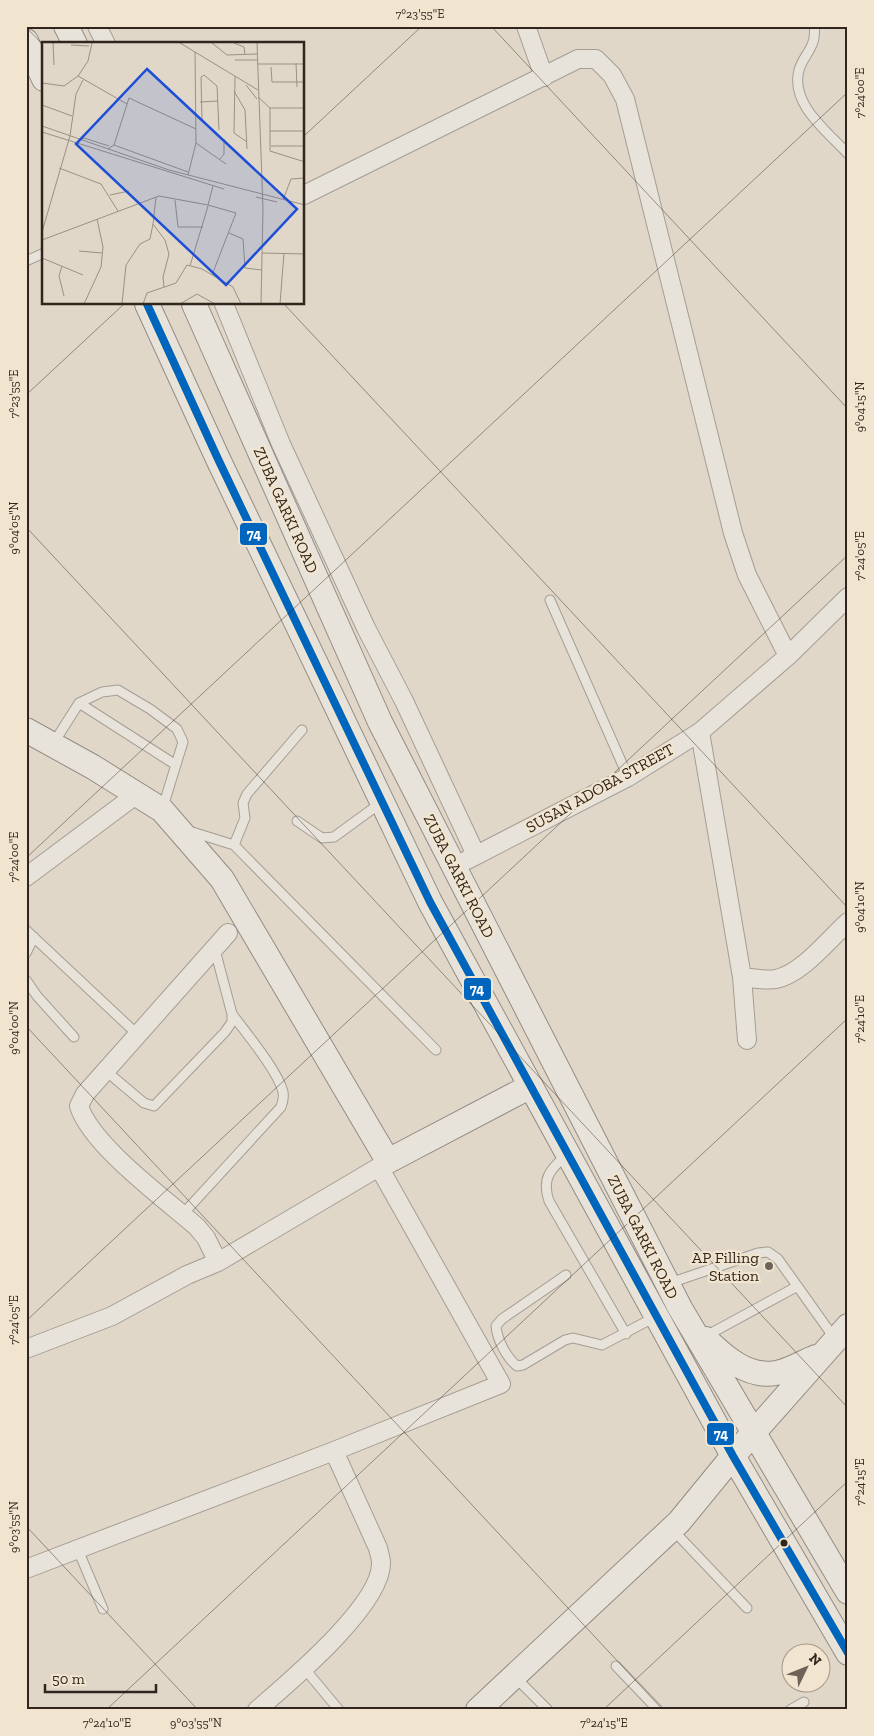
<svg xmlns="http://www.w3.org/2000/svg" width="874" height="1736" viewBox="0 0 874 1736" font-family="'Zilla Slab',serif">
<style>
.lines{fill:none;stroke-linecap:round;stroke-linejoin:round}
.lane-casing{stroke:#a59d93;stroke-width:11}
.street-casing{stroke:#a59d93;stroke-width:20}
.secondary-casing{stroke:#948c83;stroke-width:26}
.lane{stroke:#e8e3da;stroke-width:9}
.street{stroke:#e8e3da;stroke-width:18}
.secondary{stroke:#e8e3da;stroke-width:24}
.bus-1-casing{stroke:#f1e5cf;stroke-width:11}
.bus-1{stroke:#0065bd;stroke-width:8}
.ticks{fill:none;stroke:#31251d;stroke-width:1;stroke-opacity:0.45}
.poi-dot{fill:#6e6359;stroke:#f1e5cf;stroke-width:2}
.bus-dot{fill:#31251d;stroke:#f1e5cf;stroke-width:2}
.labels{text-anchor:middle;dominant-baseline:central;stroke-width:4.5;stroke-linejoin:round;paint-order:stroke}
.street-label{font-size:16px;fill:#31251d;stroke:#f1e5cf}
.poi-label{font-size:16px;fill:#31251d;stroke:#f1e5cf;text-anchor:end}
.inset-road{fill:none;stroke:#9a9084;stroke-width:1}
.view{fill:#1d4ed8;fill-opacity:0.15;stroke:#1d4ed8;stroke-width:2.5}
.inset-edge{fill:none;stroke:#31251d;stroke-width:2.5}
.line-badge{stroke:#f1e5cf;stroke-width:2}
.badge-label{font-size:14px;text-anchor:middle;font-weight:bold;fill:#fff}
.neatline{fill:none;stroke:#31251d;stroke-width:2}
.ticks-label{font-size:12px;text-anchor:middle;fill:#31251d}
</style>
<rect width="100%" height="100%" fill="#e0d7c9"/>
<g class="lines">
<defs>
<path id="lane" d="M 815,26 C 814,31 815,37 813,42 C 810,52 802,59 799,70 C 790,104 827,131 848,154
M 26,261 L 44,253
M 550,600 L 628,777
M 79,703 L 176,765
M 53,744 L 79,703 L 102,692 L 118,690 L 150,709 L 177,729 L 183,742 L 162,810
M 297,821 L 322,838 L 334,837 L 382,802
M 189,831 L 234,845 L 436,1050
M 234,845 L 245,818 L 243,803 L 247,794 L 302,730
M 26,930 L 138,1035
M 26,953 L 34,937
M 26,980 L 37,996 L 74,1037
M 106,1071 L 144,1103 L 154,1106 L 225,1032 L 232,1022 L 232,1014 L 215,950
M 567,1154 C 551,1169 541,1178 549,1201 L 626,1334
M 182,1215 L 281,1107 C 283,1102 284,1098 283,1092 C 278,1071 246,1033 232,1014
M 566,1275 L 502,1319 L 496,1326 C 497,1339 506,1357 517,1366 L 523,1365 L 565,1340 L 573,1338 L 602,1345 L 655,1317
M 667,1284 L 758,1253 L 768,1252 L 778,1259 L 835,1339
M 704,1337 L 796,1287
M 672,1529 L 747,1608
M 78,1550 L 103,1609
M 616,1666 L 658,1710
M 304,1668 L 339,1710
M 515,1677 L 548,1710
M 790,1710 L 804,1702"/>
<path id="street" d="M 97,26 L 106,44
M 526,26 L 544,77
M 304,195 L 578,59 L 596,59 L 612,75 L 625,99 L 733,533 L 747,575 L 788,656
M 224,304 L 281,444 L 366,628 L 404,701 L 476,855
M 700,732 L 742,977 L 747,1040
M 467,860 L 628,777 L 700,732 L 788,656 L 848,597
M 26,877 L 137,794
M 742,977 C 752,978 766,981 776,979 C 802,974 829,939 848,922
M 218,1262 L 206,1238 L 197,1227 C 165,1199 91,1145 79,1106 L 85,1094 L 228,933
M 26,1349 L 112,1316 L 187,1275 L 218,1262 L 379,1167
M 26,1569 L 334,1451 L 501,1384 L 379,1167 L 388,1161
M 257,1710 C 288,1683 382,1605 381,1563 C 381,1558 379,1553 378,1548 L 334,1451"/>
<path id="secondary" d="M 66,26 L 75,44
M 26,41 L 44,79
M 147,304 L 218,459 L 430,902 L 733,1456 L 848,1653
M 194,304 L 380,722 L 680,1308 L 848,1592
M 26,730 L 93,767 L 162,810 L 222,879 L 388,1161 L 531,1086
M 706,1339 C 724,1357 748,1378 776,1373 C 789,1371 803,1362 816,1357
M 478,1710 L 679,1522 L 733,1456 L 848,1326"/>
</defs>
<use href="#lane" class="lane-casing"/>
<use href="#street" class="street-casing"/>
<use href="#secondary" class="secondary-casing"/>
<use href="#lane" class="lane"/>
<use href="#street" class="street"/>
<use href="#secondary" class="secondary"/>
<defs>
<path id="bus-1" d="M 147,304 L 218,459 L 430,902 L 733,1456 L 848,1653"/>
</defs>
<use href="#bus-1" class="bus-1-casing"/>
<use href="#bus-1" class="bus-1"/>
</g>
<path class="ticks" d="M 491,26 L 848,409M 26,27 L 44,46M 304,136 L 422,26M 284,304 L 848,908M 26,395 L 124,304M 26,527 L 848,1408M 26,858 L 848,92M 26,1026 L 663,1710M 26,1321 L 848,555M 26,1526 L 198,1710M 106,1710 L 848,1018M 603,1710 L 848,1481"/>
<circle class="poi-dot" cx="769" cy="1266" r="5"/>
<circle class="bus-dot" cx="784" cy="1543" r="4.5"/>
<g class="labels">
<g class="street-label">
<text transform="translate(286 510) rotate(66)">ZUBA GARKI ROAD</text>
<text transform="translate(600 788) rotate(-29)">SUSAN ADOBA STREET</text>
<text transform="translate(459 876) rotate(63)">ZUBA GARKI ROAD</text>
<text transform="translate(643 1237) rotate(63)">ZUBA GARKI ROAD</text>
</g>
<g class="poi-label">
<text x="759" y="1257">AP Filling<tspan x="759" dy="18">Station</tspan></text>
</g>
</g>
<g transform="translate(42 42)">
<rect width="262" height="262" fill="#e0d7c9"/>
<path class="inset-road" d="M 11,1 L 12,23M 138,1 L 216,48M 170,1 L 185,13 L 215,12M 192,1 L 202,5 L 203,13M 215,1 L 221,167 L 219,262M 29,3 L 47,4M 193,18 L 215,18M 254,21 L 255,45M 215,22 L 263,22M 229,25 L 230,40 L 263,40M 36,34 L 46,19 L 50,1M 193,34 L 192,91 L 205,100M 0,41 L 22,44 L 36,34 L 85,62M 204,43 L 215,57M 192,49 L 203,68 L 205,107M 216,55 L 228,66 L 228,109 L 263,120M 158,60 L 176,59M 0,63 L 30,74M 228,66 L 263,66M 160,78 L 159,35 L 162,33 L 175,44 L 177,88M 0,84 L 127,128 L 263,163M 228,89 L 263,89M 0,90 L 182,147M 39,98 L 42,96 L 67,104M 154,101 L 184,122M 72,103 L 146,130M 229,104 L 263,104M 66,107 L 72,103 L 87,56 L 154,87M 178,117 L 182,112 L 182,97M 17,126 L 59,142 L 76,169M 146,133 L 154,101 L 153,10M 68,153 L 87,149M 114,155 L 111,182 L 123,198 L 127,212 L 121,235 L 122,245M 214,155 L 235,160M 133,158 L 136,185 L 161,185M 241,158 L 249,137 L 263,136M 166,163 L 194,171 L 170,233M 0,190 L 28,94 L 34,52 L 41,38M 187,191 L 201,197 L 203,226 L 220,228M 0,198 L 117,154 L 166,163 L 171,144M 37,209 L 60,211M 220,211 L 263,212M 0,216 L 41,233M 20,224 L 17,234 L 22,254M 148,224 L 166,164M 42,262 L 59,225 L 61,205 L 55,177M 80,262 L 84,223 L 98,202 L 108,197 L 111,182M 101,262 L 105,251 L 134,241 L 145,223 L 160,227 L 191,245 L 199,262M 138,262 L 155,252 L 173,262M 238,262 L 242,211"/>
<path class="view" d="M 105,27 L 255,167 L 184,243 L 34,102 Z"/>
<rect width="262" height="262" class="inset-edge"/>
</g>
<g class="line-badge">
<rect x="239" y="522" width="29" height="24" rx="5" fill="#0065bd"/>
<rect x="463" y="977" width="29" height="24" rx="5" fill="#0065bd"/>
<rect x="706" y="1422" width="29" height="24" rx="5" fill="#0065bd"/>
</g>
<g class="badge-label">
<text x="254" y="539">74</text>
<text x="477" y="994">74</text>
<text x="721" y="1439">74</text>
</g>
<rect width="874" height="1736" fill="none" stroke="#f1e5cf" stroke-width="55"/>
<g transform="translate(806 1668) rotate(47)"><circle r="24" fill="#f1e5cf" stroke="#a49888"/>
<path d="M0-4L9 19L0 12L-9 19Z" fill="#6e6359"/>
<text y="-8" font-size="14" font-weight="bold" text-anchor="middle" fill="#31251d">N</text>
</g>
<path d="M45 1684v8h111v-8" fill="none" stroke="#31251d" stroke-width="2.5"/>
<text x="52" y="1684" font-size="15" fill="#31251d" stroke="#f1e5cf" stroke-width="4" paint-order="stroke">50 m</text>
<rect x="28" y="28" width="818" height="1680" class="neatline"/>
<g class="ticks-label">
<text x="420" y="18">7°23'55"E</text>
<text transform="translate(860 93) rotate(-90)" y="4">7°24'00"E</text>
<text transform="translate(14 394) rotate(-90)" y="4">7°23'55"E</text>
<text transform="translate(860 407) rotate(-90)" y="4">9°04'15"N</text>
<text transform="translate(14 528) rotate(-90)" y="4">9°04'05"N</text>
<text transform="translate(860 556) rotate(-90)" y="4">7°24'05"E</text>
<text transform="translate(14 857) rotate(-90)" y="4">7°24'00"E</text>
<text transform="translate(860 907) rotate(-90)" y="4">9°04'10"N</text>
<text transform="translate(860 1019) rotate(-90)" y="4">7°24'10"E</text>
<text transform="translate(14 1028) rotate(-90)" y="4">9°04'00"N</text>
<text transform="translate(14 1320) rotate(-90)" y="4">7°24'05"E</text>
<text transform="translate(860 1482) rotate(-90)" y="4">7°24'15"E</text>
<text transform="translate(14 1527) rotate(-90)" y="4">9°03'55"N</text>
<text x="107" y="1727">7°24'10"E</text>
<text x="196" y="1727">9°03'55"N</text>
<text x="604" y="1727">7°24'15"E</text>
</g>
</svg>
